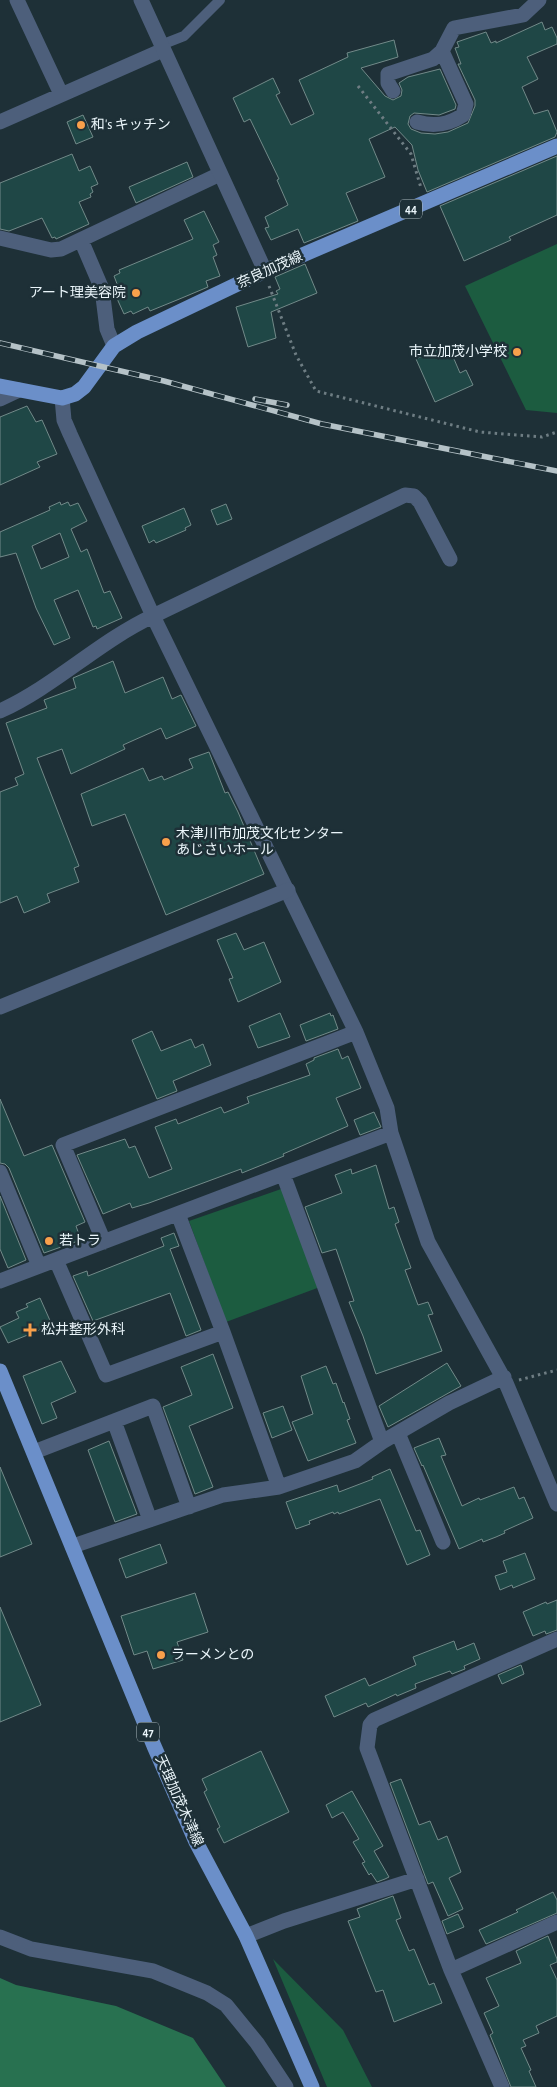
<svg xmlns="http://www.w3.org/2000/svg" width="557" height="2087" viewBox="0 0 557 2087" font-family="'Alegreya Sans','Noto Sans JP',sans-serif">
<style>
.green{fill:#1c5c40}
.forest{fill:#287150}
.building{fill:#1f4746;stroke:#728a89;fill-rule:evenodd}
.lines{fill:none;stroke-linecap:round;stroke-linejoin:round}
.path{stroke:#6e7d83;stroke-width:3;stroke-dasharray:2.5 4;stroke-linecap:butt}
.service{stroke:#4d5f7b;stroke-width:10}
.minor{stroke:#4d5f7b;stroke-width:15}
.tertiary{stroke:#4d5f7b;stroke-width:15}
.primary{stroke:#6b8fc9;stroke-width:15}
.rail-casing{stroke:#b5c2c7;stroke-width:5.5}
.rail{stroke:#1e3037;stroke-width:4;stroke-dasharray:11;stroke-linecap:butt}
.poi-dot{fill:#f8a04b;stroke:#1e3037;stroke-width:2}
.labels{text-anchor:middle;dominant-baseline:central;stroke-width:5;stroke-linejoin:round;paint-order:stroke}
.shield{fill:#1e3037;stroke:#adbac0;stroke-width:1}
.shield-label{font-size:12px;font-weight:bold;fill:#eaf5fa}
.poi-label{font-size:14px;fill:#eaf5fa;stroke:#1e3037;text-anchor:start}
.street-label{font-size:14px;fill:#eaf5fa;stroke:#1e3037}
</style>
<rect width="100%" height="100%" fill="#1e3037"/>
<path class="green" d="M 557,244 L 557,413 L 526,410 L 465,286 Z
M 284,1188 L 320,1287 L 226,1322 L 189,1221 Z
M 273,1959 L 343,2030 L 372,2087 L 327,2087 Z"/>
<path class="forest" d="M 0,1978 L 16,1985 L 116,2006 L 193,2038 L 226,2087 L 0,2087 Z"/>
<path class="building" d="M 542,22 L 545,30 L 552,27 L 557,38 L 557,44 L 527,57 L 538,79 L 522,87 L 534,114 L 548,110 L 557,132 L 555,137 L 427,192 L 418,170 L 412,145 L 395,127 L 369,139 L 385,177 L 346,193 L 358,221 L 304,243 L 298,229 L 271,240 L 265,228 L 269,227 L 265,217 L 288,205 L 277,180 L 279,179 L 250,119 L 244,122 L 233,98 L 273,78 L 280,93 L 276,95 L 291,125 L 314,114 L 299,80 L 348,57 L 347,53 L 394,40 L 398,57 L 361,68 L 385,96 L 393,100 L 401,96 L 402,90 L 399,83 L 408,77 L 440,69 L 456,105 L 455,109 L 439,115 L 414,113 L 410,116 L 408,124 L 411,129 L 421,133 L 435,134 L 448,132 L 468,123 L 475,106 L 475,100 L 458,64 L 461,64 L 455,48 L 459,47 L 457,42 L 486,32 L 491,43 L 496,41 L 496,43 Z
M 83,115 L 93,137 L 76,144 L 67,122 Z
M 72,154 L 79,171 L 90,166 L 98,184 L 91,187 L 93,192 L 90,194 L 91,197 L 79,202 L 89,224 L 56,239 L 55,237 L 52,238 L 42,218 L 9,231 L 0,229 L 0,183 Z
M 557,156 L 557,215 L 509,237 L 511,240 L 464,261 L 440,206 Z
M 187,162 L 193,177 L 136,203 L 129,187 Z
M 204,211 L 219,242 L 213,245 L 217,255 L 213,257 L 220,276 L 206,281 L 208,287 L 177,300 L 150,311 L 148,307 L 133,314 L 131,311 L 124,314 L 114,292 L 119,289 L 114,276 L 120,273 L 119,270 L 193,239 L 184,220 Z
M 305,264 L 317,293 L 271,312 L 276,338 L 248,347 L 236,307 L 278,294 L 276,291 L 280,289 L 275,277 Z
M 448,345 L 460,373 L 466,370 L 473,385 L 435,402 L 416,359 Z
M 27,406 L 36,422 L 42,420 L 57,454 L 37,462 L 40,467 L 0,485 L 0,417 Z
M 60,502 L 61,505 L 68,502 L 70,506 L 78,503 L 87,521 L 71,529 L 81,552 L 87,549 L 104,593 L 110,591 L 122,618 L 97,629 L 96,626 L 93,627 L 78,590 L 54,600 L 70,638 L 54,645 L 36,608 L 16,553 L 0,557 L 0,532 L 50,510 L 49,507 ZM 60,533 L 69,557 L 41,569 L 32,546 Z
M 226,504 L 232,519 L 217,525 L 211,510 Z
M 184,508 L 191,525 L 185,528 L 186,530 L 156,543 L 154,540 L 149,543 L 142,526 Z
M 113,661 L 125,693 L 163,677 L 172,699 L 181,695 L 196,726 L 166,739 L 161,728 L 123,745 L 125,749 L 71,774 L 62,749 L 37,758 L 79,866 L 74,868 L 79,882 L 47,894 L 50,902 L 24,913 L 17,896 L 0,903 L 0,792 L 18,785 L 15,778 L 24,774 L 6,723 L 47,708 L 44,700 L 76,688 L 73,678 Z
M 209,752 L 225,793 L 228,792 L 238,812 L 264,874 L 166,915 L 125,814 L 92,826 L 81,794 L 143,768 L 149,781 L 162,776 L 164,780 L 193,768 L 189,759 Z
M 236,933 L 244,950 L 264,942 L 281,982 L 238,1002 L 229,979 L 233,978 L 217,940 Z
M 280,1013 L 290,1037 L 258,1048 L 249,1026 Z
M 330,1013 L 331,1016 L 333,1015 L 338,1029 L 306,1041 L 300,1025 Z
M 152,1031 L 161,1051 L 191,1039 L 195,1048 L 203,1044 L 211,1065 L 173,1081 L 177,1091 L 157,1099 L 132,1040 Z
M 338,1049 L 342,1059 L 348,1056 L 361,1088 L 336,1098 L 348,1126 L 283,1154 L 284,1156 L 242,1173 L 241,1169 L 149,1203 L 132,1208 L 130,1203 L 103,1214 L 77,1155 L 125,1139 L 129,1148 L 135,1146 L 149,1178 L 172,1169 L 155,1127 L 176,1119 L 178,1124 L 221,1107 L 224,1113 L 249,1103 L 247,1097 L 310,1075 L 306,1064 L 314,1060 L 314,1058 Z
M 0,1099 L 24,1156 L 52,1145 L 85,1222 L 76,1226 L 81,1240 L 44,1253 L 9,1168 L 5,1164 L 0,1163 Z
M 374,1112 L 381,1127 L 360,1135 L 354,1120 Z
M 376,1165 L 389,1209 L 394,1207 L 399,1222 L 395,1224 L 411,1268 L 405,1270 L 418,1305 L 428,1302 L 433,1314 L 428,1315 L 442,1351 L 376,1374 L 363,1336 L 349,1302 L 354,1301 L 336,1249 L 322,1253 L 305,1207 L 342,1193 L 335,1175 L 351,1169 L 352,1174 Z
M 0,1196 L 26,1260 L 8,1268 L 0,1249 Z
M 174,1233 L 179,1246 L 170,1249 L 201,1330 L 186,1336 L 170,1293 L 93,1321 L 73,1276 L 87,1271 L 88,1276 L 164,1246 L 161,1238 Z
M 40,1298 L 52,1325 L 8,1343 L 0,1327 L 19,1318 L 16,1312 L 28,1307 L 26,1304 Z
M 213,1354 L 233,1408 L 189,1426 L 213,1487 L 195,1494 L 163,1407 L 192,1395 L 181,1367 Z
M 61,1361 L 76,1392 L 51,1403 L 57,1418 L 42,1424 L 23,1376 Z
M 447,1363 L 461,1386 L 388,1427 L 379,1406 Z
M 326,1366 L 333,1384 L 336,1383 L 343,1403 L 344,1402 L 350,1419 L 347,1420 L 356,1443 L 308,1461 L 292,1422 L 313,1414 L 301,1376 Z
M 283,1406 L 292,1430 L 272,1438 L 263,1413 Z
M 439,1438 L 446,1455 L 441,1456 L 462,1506 L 479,1498 L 480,1500 L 514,1487 L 519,1499 L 524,1497 L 533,1518 L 504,1531 L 505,1533 L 496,1537 L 483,1542 L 482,1539 L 459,1549 L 423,1465 L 422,1466 L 414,1448 Z
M 109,1441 L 137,1514 L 115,1522 L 88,1450 Z
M 0,1467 L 32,1544 L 0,1557 Z
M 390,1469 L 416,1531 L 420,1530 L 430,1555 L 407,1565 L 380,1499 L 339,1514 L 338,1512 L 334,1514 L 333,1512 L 309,1521 L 310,1524 L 296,1529 L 286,1502 L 337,1485 L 339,1492 L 373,1479 L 372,1477 Z
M 160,1544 L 167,1563 L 126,1578 L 119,1559 Z
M 525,1553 L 535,1579 L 513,1588 L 512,1585 L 500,1590 L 495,1576 L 507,1572 L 503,1561 Z
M 195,1593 L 208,1632 L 177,1642 L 183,1660 L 153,1669 L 147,1651 L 134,1655 L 121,1616 Z
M 557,1600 L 557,1630 L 546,1634 L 545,1631 L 533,1636 L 523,1612 L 546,1602 L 547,1604 Z
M 0,1607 L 41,1705 L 0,1722 Z
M 454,1641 L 457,1650 L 474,1643 L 480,1659 L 464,1666 L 465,1669 L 452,1674 L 450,1671 L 415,1684 L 416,1688 L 397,1696 L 396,1694 L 368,1707 L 366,1703 L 334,1717 L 325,1696 L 365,1678 L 369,1686 L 416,1665 L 413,1657 Z
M 521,1665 L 524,1674 L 502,1684 L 498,1675 Z
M 261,1751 L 289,1812 L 224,1843 L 217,1829 L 220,1827 L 204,1792 L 207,1790 L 202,1779 Z
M 401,1779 L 419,1825 L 430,1821 L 438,1840 L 447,1836 L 461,1872 L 449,1878 L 463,1909 L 448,1916 L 433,1882 L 428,1884 L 390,1783 Z
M 352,1791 L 383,1846 L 374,1851 L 389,1877 L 385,1879 L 377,1882 L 371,1873 L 369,1875 L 362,1863 L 365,1862 L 353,1842 L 359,1839 L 343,1812 L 332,1818 L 326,1805 Z
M 553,1892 L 557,1900 L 557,1913 L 486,1944 L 479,1930 L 518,1912 L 516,1910 Z
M 393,1896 L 401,1918 L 396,1920 L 409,1951 L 414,1949 L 429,1985 L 434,1983 L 442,2003 L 394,2022 L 383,1990 L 376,1992 L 348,1921 L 360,1917 L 357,1909 Z
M 458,1914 L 464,1927 L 447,1934 L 442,1921 Z
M 548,1936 L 557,1959 L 557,1962 L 550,1965 L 557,1980 L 557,2016 L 536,2026 L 539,2033 L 523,2040 L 526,2046 L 521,2048 L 531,2070 L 529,2071 L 536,2087 L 511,2087 L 490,2035 L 493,2033 L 484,2013 L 499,2006 L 486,1978 L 521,1963 L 516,1951 Z"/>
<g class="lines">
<path class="path" d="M 358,86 L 411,154 L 421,188
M 269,286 L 296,355 L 316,391 L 480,432 L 542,437 L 557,432
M 519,1380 L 557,1370"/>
<path class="service" d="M 161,45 L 184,36 L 220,0"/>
<path class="minor" d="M 17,0 L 61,94
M 393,91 L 388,83 L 388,74 L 433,59 L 442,51
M 0,122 L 163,50
M 417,122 C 434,127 448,125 463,115 L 466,104 L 442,51 L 454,28 L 523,15 L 539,0
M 0,238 L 51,250 L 61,249 L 220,174
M 81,240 L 102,289 L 107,329 L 114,346
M 0,399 L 19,390
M 450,559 L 420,502 L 414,496 L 405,495 L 153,616 L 356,1032 L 387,1108 L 391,1133 L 428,1242 L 506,1383 L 557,1504
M 0,711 C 55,686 98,642 153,616 L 70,434 L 64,420 L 62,398
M 0,1172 L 39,1266
M 283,1174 L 382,1442
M 178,1214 L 223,1332 L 279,1487
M 104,1242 L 63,1145 L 356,1032
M 56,1260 L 106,1375 L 223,1332
M 0,1281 L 391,1133
M 114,1421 L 150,1520
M 398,1433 L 443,1542
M 34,1452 L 153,1406 L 189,1507
M 73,1546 L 223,1495 L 279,1487 L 355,1461 L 382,1442 L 449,1403 L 504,1377
M 246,1936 L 284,1921 L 417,1879
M 0,1937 L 31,1949 L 153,1971 L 207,1993 L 226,2005 L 257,2043 L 286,2087
M 451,1970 L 557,1922
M 502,2087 L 451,1970 L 367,1748 L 370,1725 L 374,1720 L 557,1639"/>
<path class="tertiary" d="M 141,0 L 265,271
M 0,1007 L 288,890"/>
<path class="primary" d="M 0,386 L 62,398 L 75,394 L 84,387 L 114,346 L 137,332 L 265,271 L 557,146
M 0,1371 L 154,1746 L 196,1842 L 246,1936 L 312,2087"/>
<defs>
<path id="rail" d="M 0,343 L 164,381 L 322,424 L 557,471
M 255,399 L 287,405"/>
</defs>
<use href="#rail" class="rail-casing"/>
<use href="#rail" class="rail"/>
</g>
<g class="poi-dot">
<circle cx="81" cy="125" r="5"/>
<circle cx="136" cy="293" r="5"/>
<circle cx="517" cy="352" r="5"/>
<circle cx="166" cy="842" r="5"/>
<circle cx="49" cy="1241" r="5"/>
<path d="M27.5 1322.5h5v5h5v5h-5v5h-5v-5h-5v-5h5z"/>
<circle cx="161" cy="1655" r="5"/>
</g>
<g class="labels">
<g class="shield">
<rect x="400" y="199.5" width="22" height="19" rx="4"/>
<rect x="137" y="1722.5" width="22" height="19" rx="4"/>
</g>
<g class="shield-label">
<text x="411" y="209">44</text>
<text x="148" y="1732">47</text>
</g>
<g class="poi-label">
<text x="91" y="125">和's キッチン</text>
<text x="126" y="293" text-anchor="end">アート理美容院</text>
<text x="507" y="352" text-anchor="end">市立加茂小学校</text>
<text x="176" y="834">木津川市加茂文化センター<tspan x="176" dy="16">あじさいホール</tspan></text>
<text x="59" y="1241">若トラ</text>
<text x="41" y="1330">松井整形外科</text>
<text x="171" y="1655">ラーメンとの</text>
</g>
<g class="street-label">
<text transform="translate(270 270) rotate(-24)">奈良加茂線</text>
<text transform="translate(179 1801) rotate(66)">天理加茂木津線</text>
</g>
</g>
</svg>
